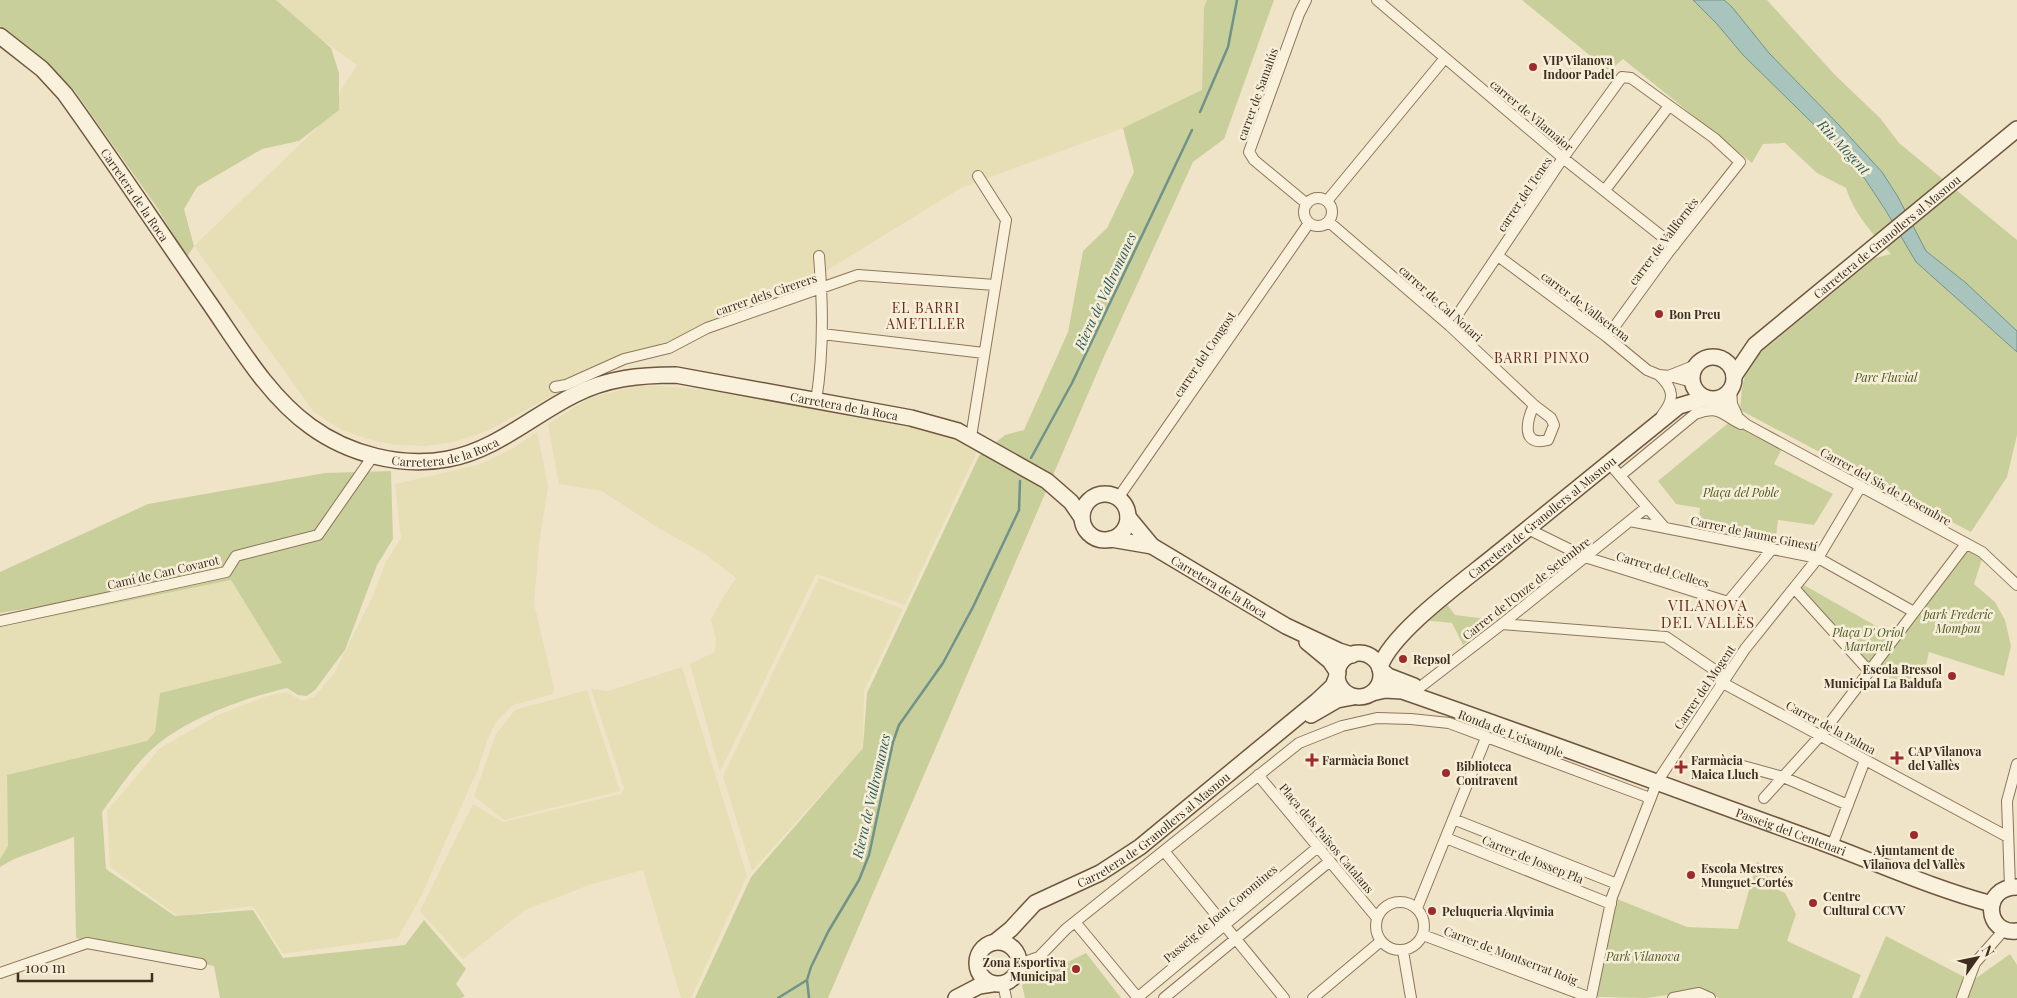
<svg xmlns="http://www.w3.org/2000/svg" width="2017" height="998" viewBox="0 0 2017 998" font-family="'Playfair Display',serif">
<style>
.farmland{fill:#e6deb5}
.green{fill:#c9cf9b}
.water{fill:#a9c4bc;stroke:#6f938a}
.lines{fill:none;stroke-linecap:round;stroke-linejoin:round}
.stream{stroke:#6f938a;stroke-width:2.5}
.street-casing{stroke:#8d765c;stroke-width:12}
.secondary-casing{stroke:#6f573f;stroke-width:18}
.street{stroke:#faf1dc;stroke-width:10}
.secondary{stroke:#faf1dc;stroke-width:15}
.poi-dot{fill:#9e2a2b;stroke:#f7eed8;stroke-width:2}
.labels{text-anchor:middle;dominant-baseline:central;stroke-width:5;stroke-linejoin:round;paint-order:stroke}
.poi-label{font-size:12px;font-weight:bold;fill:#3d2e20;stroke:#f7eed8;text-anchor:start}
.street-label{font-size:12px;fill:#3d2e20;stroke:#f7eed8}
.park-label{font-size:12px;font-style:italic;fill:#4d5a26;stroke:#f7eed8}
.water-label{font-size:14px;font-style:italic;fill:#2f5d5a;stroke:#f7eed8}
.neighbourhood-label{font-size:14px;letter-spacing:1px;fill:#6b2e1e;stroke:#f7eed8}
.quarter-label{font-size:15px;letter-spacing:1px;fill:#6b2e1e;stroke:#f7eed8}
</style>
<rect width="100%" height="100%" fill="#f0e4c8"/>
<path class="farmland" d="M 253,0 L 1207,0 L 1204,7 L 1202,91 L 1129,126 L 961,188 L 795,290 L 613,363 L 487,431 L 454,442 L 425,446 L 395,445 L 368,439 L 342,430 L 314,412 L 194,246 L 317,128 L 357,65 L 306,28 Z
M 640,385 L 706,389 L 934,430 L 961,441 L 977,452 L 905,605 L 816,574 L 720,772 L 690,664 L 715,652 L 716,639 L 711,620 L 722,599 L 736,578 L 705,554 L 660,529 L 602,491 L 559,484 L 548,424 L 589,398 Z
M 537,432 L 548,486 L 539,545 L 534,604 L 554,687 L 553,694 L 513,705 L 496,722 L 487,741 L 478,769 L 421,896 L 398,938 L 283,954 L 253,906 L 178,916 L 110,867 L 107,811 L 160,748 L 220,714 L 267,696 L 287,692 L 302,701 L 314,697 L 334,674 L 374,593 L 386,562 L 401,538 L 395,484 L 478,465 L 512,449 Z
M 819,578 L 903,609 L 864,691 L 863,748 L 752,871 L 723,776 Z
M 231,580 L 282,663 L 160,693 L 155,732 L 147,741 L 7,775 L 8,846 L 0,859 L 0,627 Z
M 682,667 L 747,876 L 691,998 L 681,998 L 643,870 L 589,885 L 525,910 L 463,959 L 420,911 L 473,804 L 503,822 L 621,794 L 624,788 L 591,689 L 608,691 Z
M 587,690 L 620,791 L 504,820 L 474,796 L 496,734 L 515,710 Z"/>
<path class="green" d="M 0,0 L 276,0 L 331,48 L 339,73 L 339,110 L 299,141 L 262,149 L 197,187 L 184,209 L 194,246 L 187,257 L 156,206 L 74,90 L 0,26 Z
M 1207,0 L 1274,0 L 1224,139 L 1193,162 L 1103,359 L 828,998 L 695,998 L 751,877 L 863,748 L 867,693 L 979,456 L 1005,435 L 1024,430 L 1068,332 L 1083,251 L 1107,228 L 1134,172 L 1123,128 L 1202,90 L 1204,7 Z
M 1522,0 L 1693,0 L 1717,24 L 1743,55 L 1847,157 L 1865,179 L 1886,212 L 1916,262 L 2017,352 L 2017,435 L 2007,477 L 1971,532 L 1740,410 L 1742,388 L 1748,363 L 1875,258 L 1891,254 C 1873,234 1854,214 1846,188 L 1817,173 L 1785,143 L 1763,144 L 1752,163 L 1623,59 L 1609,71 Z
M 1724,0 L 1767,0 L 1835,75 L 1880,118 L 1899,143 L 2017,240 L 2017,331 L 1966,283 L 1926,251 L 1898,197 L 1882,172 L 1839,125 L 1769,53 L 1732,7 Z
M 1732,420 L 1783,447 L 1774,464 L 1833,494 L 1814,525 L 1778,520 L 1775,544 L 1698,529 L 1700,508 L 1676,504 L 1658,481 Z
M 391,471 L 393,539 L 377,565 L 345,650 L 315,690 L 307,696 L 298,695 L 287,688 C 245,698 191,717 158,744 C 136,762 119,789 102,812 L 106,869 L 175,916 L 253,910 L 283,958 L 405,945 L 424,920 L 466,969 L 456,984 L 465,996 L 461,998 L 220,998 L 214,966 L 76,938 L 74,837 L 14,859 L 0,867 L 0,859 L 8,846 L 7,775 L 147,741 L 155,732 L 160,693 L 282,663 L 231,580 L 0,627 L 0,622 L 219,576 L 0,613 L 0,572 L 148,504 L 325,473 Z
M 1966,544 L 1982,559 L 1974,584 L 1995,602 L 2005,620 L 2011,646 L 2004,676 L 1929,652 L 1921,687 L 1869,671 Z
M 1802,584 L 1892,635 L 1870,663 L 1798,588 Z
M 1445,602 L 1455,615 L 1496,620 L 1463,645 L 1452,623 L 1422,620 Z
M 1757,862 L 1771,867 L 1765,884 L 1785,893 L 1796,914 L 1787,941 L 1861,975 L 1852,998 L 1719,998 L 1703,990 L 1646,998 L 1598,997 L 1594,986 L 1612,897 L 1687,927 L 1738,929 Z
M 1886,936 L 1972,981 L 2010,954 L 2017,965 L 2017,998 L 1859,998 Z
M 1086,953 L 1121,998 L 1025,998 L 1022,985 Z"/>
<path class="water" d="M 1693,0 L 1724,0 L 1732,7 L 1769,53 L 1839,125 L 1882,172 L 1898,197 L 1926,251 L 1966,283 L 2017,331 L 2017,352 L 1916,262 L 1886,211 L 1865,179 L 1847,157 L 1743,55 L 1717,24 Z"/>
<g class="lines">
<path class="stream" d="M 1200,112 L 1228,47 L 1237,0
M 1031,458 L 1072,383 L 1192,130
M 807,980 L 809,998
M 778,998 L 807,980 L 811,967 L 828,932 L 859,880 L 869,855 L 893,742 L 899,725 L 943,663 L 973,607 L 1019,510 L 1020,481"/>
<defs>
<path id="street" d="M 1306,0 L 1299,14 L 1249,152 L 1254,160 L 1307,204
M 1377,0 L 1563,158 L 1674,246
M 1605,190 L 1669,106
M1304 212a14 14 0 1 1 28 0a14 14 0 1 1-28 0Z
M 1327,201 L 1445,58
M 1329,222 L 1450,326 L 1534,405 C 1527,420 1520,447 1548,440 L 1554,425 L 1551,418 L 1534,405
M 1498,256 L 1607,337 L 1647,370 L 1659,375 L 1670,376 L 1692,382
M 1450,326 L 1563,158 L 1622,77 L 1631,78 L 1714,138 L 1740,162 L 1668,253 L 1607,337
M 822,334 L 984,353
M 1659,375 C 1674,389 1675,399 1662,415
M 1671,375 L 1696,365
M 555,387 L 566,385 L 624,359 L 669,348 L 707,328 L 858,275 L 995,285
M 1731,389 L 1732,404 L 1737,415
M 1716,399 L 1747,425 L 1982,552 L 2017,585
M 816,401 C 824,353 823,304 819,256
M 971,437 L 1006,220 L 978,176
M 1609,463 L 1665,528
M 1621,475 L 1695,414 C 1721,405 1720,414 1741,424
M 1118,498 L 1309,223
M 1630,521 L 1818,558 L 1914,612
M 1528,529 L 1585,557 L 1728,602 L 1772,549
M 1794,588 L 1869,671
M 0,621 L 226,572 L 236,556 L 318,535 L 373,456
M 1502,624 L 1666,637 L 1725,677
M 1721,682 L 2008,837
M 1419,688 L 1502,624 L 1647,507
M 1743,766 L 1783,777 L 1848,805
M 1258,775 L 1377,918
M 1764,798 L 1820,736 L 1966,544
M 1453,819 L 1617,884
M 1446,838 L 1611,904
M 1832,846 L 1865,760
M 1164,851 L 1284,998
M 2010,887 L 2007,801 L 2017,764
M1376 926a24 24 0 1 1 48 0a24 24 0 1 1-48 0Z
M 1417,908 L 1486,738
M 1075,922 L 1138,998
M 1423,935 L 1591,998
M 1403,951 L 1411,998
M 1019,964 L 1039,957 L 1066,929 L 1299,743 L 1342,726 L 1377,718 L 1411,719 L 1449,723 L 1650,798
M 0,973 L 87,943 L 201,964
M 1003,984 L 1006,998
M 1137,998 L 1318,847
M 1164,998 L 1330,861
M 1313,998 L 1381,941
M 1591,998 L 1612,897 L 1657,782 L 1745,649 L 1818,558 L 1861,486
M 1673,998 L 1699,993 L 1710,998
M 1962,998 L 1975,963 L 2004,930"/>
<g id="secondary">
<path id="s1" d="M 0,36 L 42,69 L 65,94 C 114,162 160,232 208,301 C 238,344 267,395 310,426 C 348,454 401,468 448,459 C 496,450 532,416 574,395 C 607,378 640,375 676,375 L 911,418 L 958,431 L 1047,481 L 1071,502 L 1082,518"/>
<circle cx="1713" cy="378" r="21"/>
<path id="s2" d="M 1734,376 L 1755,345 L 2017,129"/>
<circle cx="1105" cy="517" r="23"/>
<path id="s3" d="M 1128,517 L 1152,546 L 1286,626 L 1339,651 L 1352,655"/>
<path d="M 1111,539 L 1152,546"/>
<path d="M 1307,642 L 1330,661 L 1338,673"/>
<circle cx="1359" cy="675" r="22"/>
<path id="s4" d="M 1380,667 C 1392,631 1468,578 1499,552 C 1559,503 1619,454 1679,406 L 1706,398"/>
<path d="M 1380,669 L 1388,676 L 1414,686"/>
<path id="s5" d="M 1372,693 L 1385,690 L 1402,691 C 1538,738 1672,788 1807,837 C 1869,859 1928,887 1992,904"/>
<path d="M 1311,715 L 1337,700 L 1353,697"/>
<path d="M 2017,887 C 1981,887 1985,935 2017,931"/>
<circle cx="998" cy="963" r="21"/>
<path id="s6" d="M 995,942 L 1011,929 L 1035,903 L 1100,873 L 1140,847 L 1317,701 L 1333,686 L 1337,676"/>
<path d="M 956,998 L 979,986 L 992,984"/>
</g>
</defs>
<use href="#street" class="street-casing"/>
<use href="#secondary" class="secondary-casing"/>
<use href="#street" class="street"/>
<use href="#secondary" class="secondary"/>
</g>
<g class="poi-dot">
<circle cx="1533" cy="67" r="5"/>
<circle cx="1659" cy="314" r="5"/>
<circle cx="1403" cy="659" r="5"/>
<circle cx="1952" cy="676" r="5"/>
<path d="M1894.5 750.5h5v5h5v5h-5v5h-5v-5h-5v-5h5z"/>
<path d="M1309.5 752.5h5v5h5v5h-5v5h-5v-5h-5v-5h5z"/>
<path d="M1678.5 759.5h5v5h5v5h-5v5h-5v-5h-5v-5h5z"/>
<circle cx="1446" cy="773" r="5"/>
<circle cx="1914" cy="835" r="5"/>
<circle cx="1691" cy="875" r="5"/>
<circle cx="1813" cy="903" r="5"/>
<circle cx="1432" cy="911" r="5"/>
<circle cx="1076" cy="969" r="5"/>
</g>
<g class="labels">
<g class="poi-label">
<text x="1543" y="60">VIP Vilanova<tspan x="1543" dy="14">Indoor Padel</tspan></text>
<text x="1669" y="314">Bon Preu</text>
<text x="1413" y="659">Repsol</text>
<text x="1942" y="669" text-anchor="end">Escola Bressol<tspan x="1942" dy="14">Municipal La Baldufa</tspan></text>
<text x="1908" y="751">CAP Vilanova<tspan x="1908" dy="14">del Vallès</tspan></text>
<text x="1322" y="760">Farmàcia Bonet</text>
<text x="1691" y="760">Farmàcia<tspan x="1691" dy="14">Maica Lluch</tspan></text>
<text x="1456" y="766">Biblioteca<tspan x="1456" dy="14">Contravent</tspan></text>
<text x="1914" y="850" text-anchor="middle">Ajuntament de<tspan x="1914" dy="14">Vilanova del Vallès</tspan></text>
<text x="1701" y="868">Escola Mestres<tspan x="1701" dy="14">Munguet-Cortés</tspan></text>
<text x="1823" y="896">Centre<tspan x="1823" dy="14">Cultural CCVV</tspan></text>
<text x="1442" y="911">Peluqueria Alqvimia</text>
<text x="1066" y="962" text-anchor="end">Zona Esportiva<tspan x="1066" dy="14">Municipal</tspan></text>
</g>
<g class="street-label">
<text transform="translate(1257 94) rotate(-70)">carrer de Samalús</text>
<text transform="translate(1532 115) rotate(40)">carrer de Vilamajor</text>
<text transform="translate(1524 194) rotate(-56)">carrer del Tenes</text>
<text stroke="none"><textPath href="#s1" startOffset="210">Carretera de la Roca</textPath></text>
<text stroke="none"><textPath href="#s2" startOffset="208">Carretera de Granollers al Masnou</textPath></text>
<text transform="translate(1663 241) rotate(-53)">carrer de Vallfornès</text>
<text transform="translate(766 294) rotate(-19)">carrer dels Cirerers</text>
<text transform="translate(1441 303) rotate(42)">carrer de Cal Notari</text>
<text transform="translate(1586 306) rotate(37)">carrer de Vallserena</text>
<text transform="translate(1204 354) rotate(-56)">carrer del Congost</text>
<text stroke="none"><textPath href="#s1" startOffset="1065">Carretera de la Roca</textPath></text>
<text stroke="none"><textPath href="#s1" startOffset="645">Carretera de la Roca</textPath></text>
<text transform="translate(1886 486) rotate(29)">Carrer del Sis de Desembre</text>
<text stroke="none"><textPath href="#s4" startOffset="222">Carretera de Granollers al Masnou</textPath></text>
<text transform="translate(1754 533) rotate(12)">Carrer de Jaume Ginestí</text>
<text transform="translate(1663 569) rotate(17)">Carrer del Cellecs</text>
<text transform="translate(163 572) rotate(-13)">Camí de Can Covarot</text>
<text stroke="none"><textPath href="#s3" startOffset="116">Carretera de la Roca</textPath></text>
<text transform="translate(1526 588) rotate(-38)">Carrer de l'Onze de Setembre</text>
<text transform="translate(1704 687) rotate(-56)">Carrer del Mogent</text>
<text transform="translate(1831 727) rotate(28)">Carrer de la Palma</text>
<text transform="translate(1511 733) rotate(21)">Ronda de L'eixample</text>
<text stroke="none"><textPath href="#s6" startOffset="196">Carretera de Granollers al Masnou</textPath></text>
<text stroke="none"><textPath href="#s5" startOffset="444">Passeig del Centenari</textPath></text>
<text transform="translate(1327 838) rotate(50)">Plaça dels Països Catalans</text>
<text transform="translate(1533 859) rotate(22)">Carrer de Jossep Pla</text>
<text transform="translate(1220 913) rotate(-40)">Passeig de Joan Coromines</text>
<text transform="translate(1511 955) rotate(21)">Carrer de Montserrat Roig</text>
</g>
<g class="park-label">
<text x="1886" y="377">Parc Fluvial</text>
<text x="1741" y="492">Plaça del Poble</text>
<text x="1958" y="614">park Frederic<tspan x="1958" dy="14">Mompou</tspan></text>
<text x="1868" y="632">Plaça D' Oriol<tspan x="1868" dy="14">Martorell</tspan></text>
<text x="1643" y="956">Park Vilanova</text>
</g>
<g class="water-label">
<text transform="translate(1844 147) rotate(47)">Riu Mogent</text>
<text transform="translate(1105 291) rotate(-65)">Riera de Vallromanes</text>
<text transform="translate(871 796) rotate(-77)">Riera de Vallromanes</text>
</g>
<g class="neighbourhood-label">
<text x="926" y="307">EL BARRI<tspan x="926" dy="16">AMETLLER</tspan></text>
<text x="1542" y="357">BARRI PINXO</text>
</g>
<g class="quarter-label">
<text x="1708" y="605">VILANOVA<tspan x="1708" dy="17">DEL VALLÈS</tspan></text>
</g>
</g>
<g transform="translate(1977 958) rotate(57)" stroke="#f7eed8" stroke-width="4" paint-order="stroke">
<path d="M0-4L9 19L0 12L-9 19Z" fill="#3d2e20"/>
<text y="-8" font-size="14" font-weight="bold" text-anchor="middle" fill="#3d2e20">N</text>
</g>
<path d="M18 973v8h134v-8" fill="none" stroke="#3d2e20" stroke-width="2.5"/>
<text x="25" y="973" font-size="15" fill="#3d2e20" stroke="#f7eed8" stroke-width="4" paint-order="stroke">100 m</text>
</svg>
